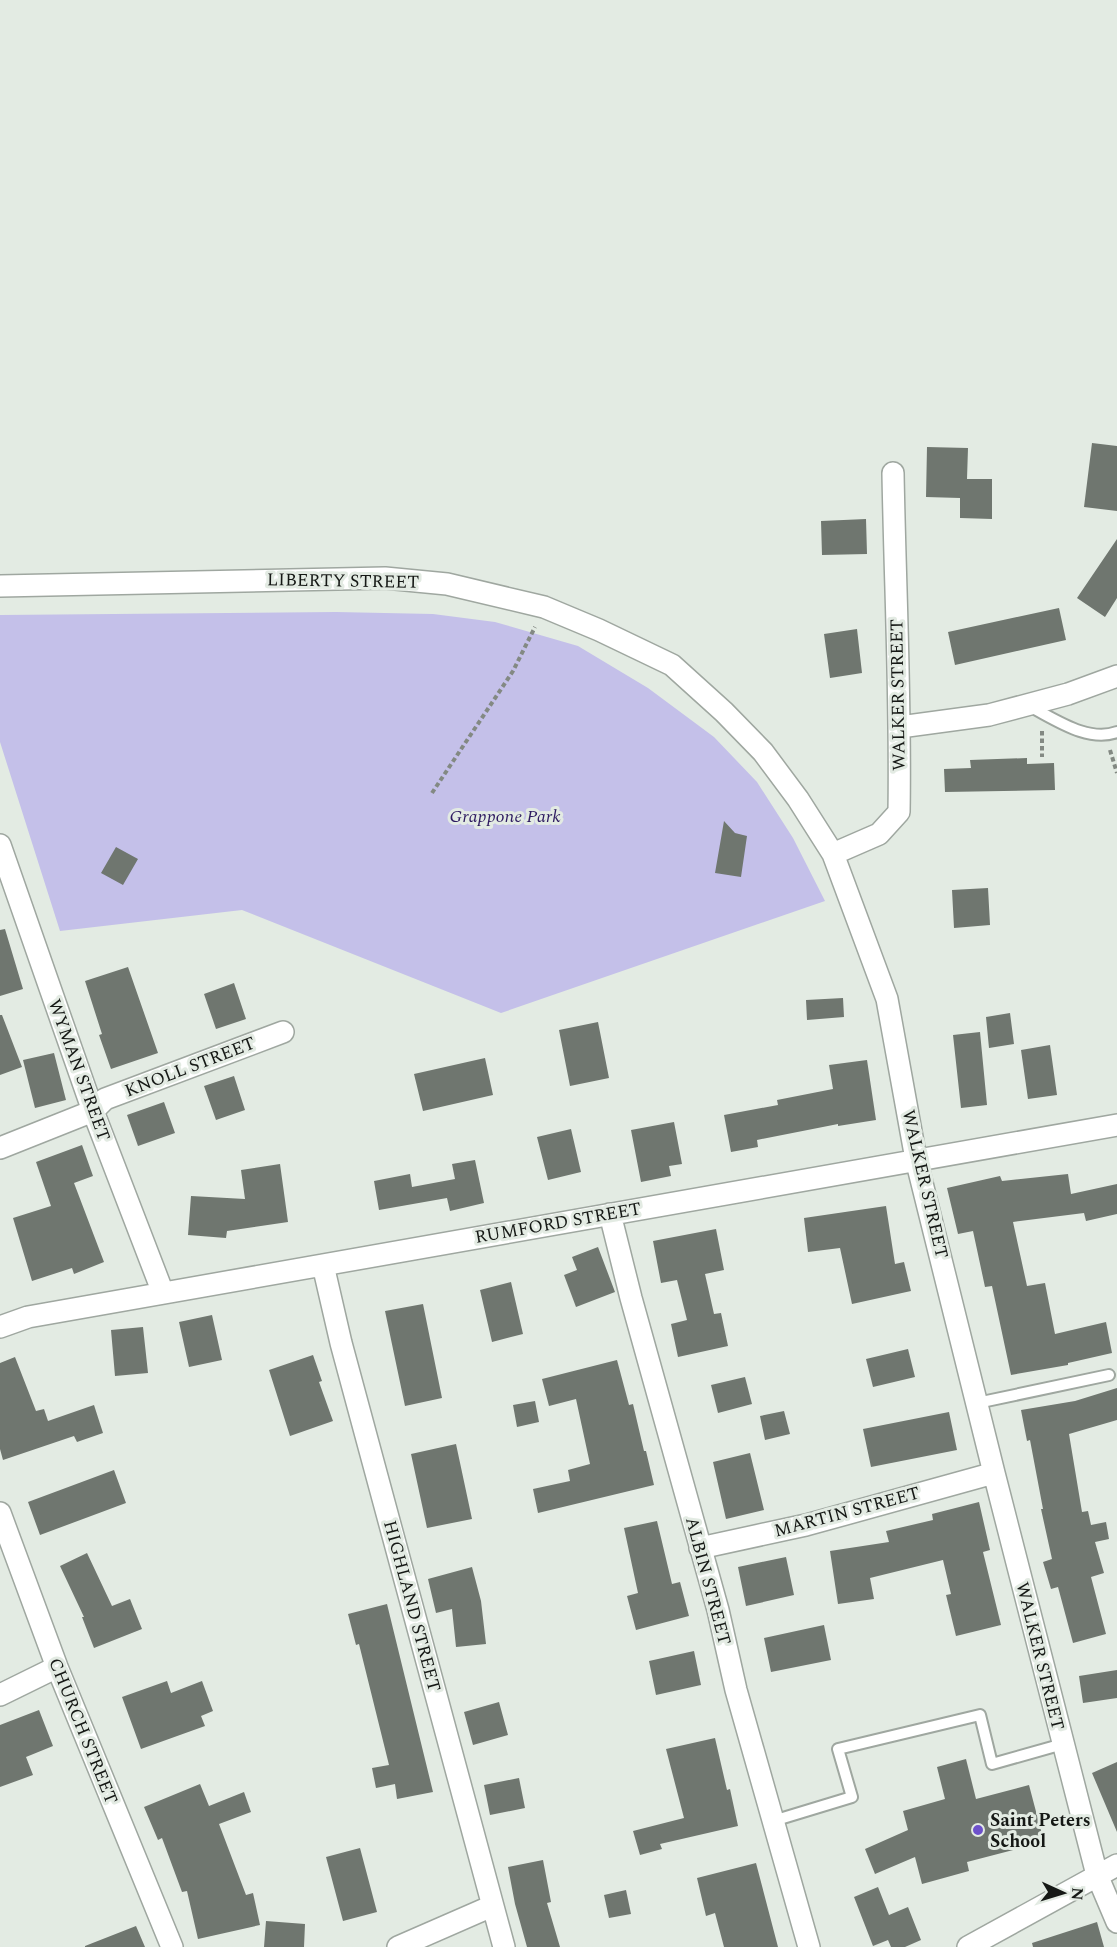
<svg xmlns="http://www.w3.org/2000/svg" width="1117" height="1947" viewBox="0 0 1117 1947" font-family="Spectral,serif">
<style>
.green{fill:#c4c0e9}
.building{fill:#6f766f}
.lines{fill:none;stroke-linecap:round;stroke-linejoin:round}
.lane-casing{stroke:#9fa7a0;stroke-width:14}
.street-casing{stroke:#9fa7a0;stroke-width:24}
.path{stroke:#838983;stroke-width:4;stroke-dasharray:4.5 3;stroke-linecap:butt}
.lane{stroke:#fff;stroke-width:10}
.street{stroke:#fff;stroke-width:21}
.poi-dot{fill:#6d51cb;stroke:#e3ebe3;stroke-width:2}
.labels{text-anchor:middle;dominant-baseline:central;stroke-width:6;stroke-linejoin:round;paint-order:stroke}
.street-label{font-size:18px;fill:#151815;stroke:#e3ebe3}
.park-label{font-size:18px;font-style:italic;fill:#2e1b61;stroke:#e3ebe3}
.poi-label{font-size:18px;font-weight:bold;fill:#151815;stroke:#e3ebe3;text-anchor:start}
</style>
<rect width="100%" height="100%" fill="#e3ebe3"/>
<path class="green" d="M 336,612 L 433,614 L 495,622 L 578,646 L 648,688 L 714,737 L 757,782 L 793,838 L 825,901 L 501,1013 L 242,910 L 60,931 L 0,742 L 0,615 Z"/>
<path class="building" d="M 1092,443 L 1117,446 L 1117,511 L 1084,507 Z
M 927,447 L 968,448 L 967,479 L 992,479 L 992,519 L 960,518 L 960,498 L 926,497 Z
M 866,519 L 867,554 L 822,555 L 821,521 Z
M 1117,539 L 1117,598 L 1105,617 L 1077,598 Z
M 1059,608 L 1066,640 L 955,665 L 948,632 Z
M 857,629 L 862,673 L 830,678 L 824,634 Z
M 1027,758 L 1027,764 L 1054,763 L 1055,790 L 945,792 L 944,769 L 971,768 L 970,760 Z
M 724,821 L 735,833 L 747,836 L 741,877 L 715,873 Z
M 116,847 L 138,859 L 123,885 L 101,873 Z
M 988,888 L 990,925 L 954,928 L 952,890 Z
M 5,929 L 23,989 L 0,996 L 0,930 Z
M 128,967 L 158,1053 L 111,1069 L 99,1035 L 102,1034 L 85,981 Z
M 234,983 L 246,1019 L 216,1029 L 204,994 Z
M 843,998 L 844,1017 L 807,1020 L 806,1000 Z
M 1010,1013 L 1014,1044 L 989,1048 L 986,1017 Z
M 0,1015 L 2,1015 L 22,1067 L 0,1075 Z
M 598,1022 L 609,1078 L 570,1086 L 559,1030 Z
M 980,1032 L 987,1105 L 961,1108 L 953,1035 Z
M 1050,1045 L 1057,1095 L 1028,1099 L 1021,1050 Z
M 54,1053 L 66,1100 L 35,1108 L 23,1060 Z
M 485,1058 L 493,1095 L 423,1111 L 414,1074 Z
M 867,1060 L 876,1120 L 838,1126 L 838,1124 L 757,1140 L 758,1147 L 731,1152 L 724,1115 L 778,1105 L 777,1100 L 833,1089 L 829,1065 Z
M 234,1076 L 245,1110 L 216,1120 L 204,1086 Z
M 164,1102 L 175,1133 L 138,1146 L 127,1115 Z
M 674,1122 L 682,1164 L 669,1166 L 671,1176 L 641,1182 L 631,1130 Z
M 571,1129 L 581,1172 L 548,1180 L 537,1137 Z
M 82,1145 L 93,1176 L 74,1183 L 104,1262 L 74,1274 L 72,1268 L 32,1281 L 13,1218 L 51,1206 L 36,1162 Z
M 475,1160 L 484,1203 L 450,1211 L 447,1198 L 379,1210 L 374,1181 L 410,1174 L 412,1187 L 455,1179 L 452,1164 Z
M 280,1164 L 288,1222 L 227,1231 L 226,1238 L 188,1235 L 191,1196 L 245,1199 L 241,1170 Z
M 1068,1174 L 1071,1194 L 1117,1184 L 1117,1214 L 1086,1221 L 1084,1213 L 1013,1222 L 1027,1286 L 1045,1283 L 1055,1334 L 1106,1322 L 1112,1353 L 1068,1363 L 1068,1365 L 1011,1375 L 992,1286 L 985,1287 L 973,1231 L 958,1234 L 947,1188 L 1000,1176 L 1002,1181 Z
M 886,1206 L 895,1264 L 904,1262 L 911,1291 L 852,1304 L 840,1248 L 808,1252 L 804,1218 Z
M 716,1229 L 724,1270 L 705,1274 L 714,1314 L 721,1313 L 728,1346 L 678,1357 L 671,1324 L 687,1320 L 677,1280 L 661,1283 L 653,1241 Z
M 598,1247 L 615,1292 L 576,1307 L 564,1275 L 577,1270 L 572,1257 Z
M 511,1282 L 523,1334 L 492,1342 L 480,1290 Z
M 423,1304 L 442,1398 L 405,1406 L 385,1311 Z
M 212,1315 L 222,1360 L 189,1367 L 179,1322 Z
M 143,1327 L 148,1373 L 115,1376 L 111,1330 Z
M 908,1349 L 915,1377 L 873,1387 L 866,1359 Z
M 313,1355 L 322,1381 L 319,1382 L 333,1421 L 290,1436 L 269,1370 Z
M 15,1357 L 36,1411 L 44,1409 L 48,1421 L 94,1405 L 103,1433 L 77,1442 L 74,1436 L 3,1460 L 0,1449 L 0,1363 Z
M 617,1360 L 629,1405 L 633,1404 L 644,1451 L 646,1451 L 654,1485 L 538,1513 L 533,1489 L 570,1481 L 568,1470 L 590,1464 L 576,1399 L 549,1406 L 542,1379 Z
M 745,1377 L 752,1404 L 718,1413 L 711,1385 Z
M 1117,1388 L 1117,1420 L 1069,1434 L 1082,1512 L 1088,1511 L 1091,1525 L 1106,1522 L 1109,1539 L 1095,1542 L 1104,1573 L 1091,1577 L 1106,1634 L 1073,1643 L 1058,1587 L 1051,1589 L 1043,1562 L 1052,1559 L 1041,1509 L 1043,1509 L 1030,1440 L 1027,1441 L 1021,1410 L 1075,1401 Z
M 535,1401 L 539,1422 L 517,1427 L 513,1405 Z
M 784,1411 L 790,1434 L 765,1440 L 760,1416 Z
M 949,1412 L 957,1450 L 871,1467 L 863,1429 Z
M 456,1444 L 472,1519 L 427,1528 L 411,1454 Z
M 750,1453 L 764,1510 L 726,1519 L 713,1462 Z
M 114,1470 L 126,1503 L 40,1535 L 28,1502 Z
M 979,1502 L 990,1550 L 983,1552 L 1001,1625 L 956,1636 L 946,1595 L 951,1594 L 943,1560 L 870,1578 L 874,1599 L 838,1604 L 830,1551 L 889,1542 L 886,1531 L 933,1520 L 932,1514 Z
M 657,1521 L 672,1584 L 680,1582 L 689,1616 L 636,1630 L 627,1596 L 638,1593 L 624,1528 Z
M 87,1553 L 112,1606 L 130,1599 L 142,1629 L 94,1648 L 82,1617 L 84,1617 L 60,1566 Z
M 786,1557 L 794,1595 L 746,1606 L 738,1567 Z
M 472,1567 L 481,1601 L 486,1644 L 456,1647 L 452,1609 L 436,1613 L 428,1579 Z
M 387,1604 L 433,1792 L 397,1799 L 395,1784 L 376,1788 L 372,1768 L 389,1765 L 359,1644 L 356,1645 L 348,1614 Z
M 824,1625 L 831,1660 L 771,1672 L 764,1638 Z
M 694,1651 L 701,1685 L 656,1695 L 649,1661 Z
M 1117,1670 L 1117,1698 L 1083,1703 L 1079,1676 Z
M 167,1681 L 171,1693 L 202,1681 L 213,1711 L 201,1716 L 205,1726 L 141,1749 L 122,1697 Z
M 499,1702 L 508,1735 L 473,1745 L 464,1712 Z
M 39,1710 L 53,1746 L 26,1757 L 33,1775 L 0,1787 L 0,1725 Z
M 715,1738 L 727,1790 L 730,1789 L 738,1826 L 660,1844 L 662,1849 L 640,1855 L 633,1831 L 684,1818 L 666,1749 Z
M 966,1759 L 976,1799 L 1029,1785 L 1044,1842 L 967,1862 L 969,1871 L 922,1884 L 915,1857 L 875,1874 L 865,1849 L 908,1830 L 903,1811 L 945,1799 L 937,1767 Z
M 1117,1762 L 1117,1832 L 1092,1773 Z
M 519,1778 L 525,1808 L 490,1815 L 484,1785 Z
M 200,1784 L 209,1806 L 244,1792 L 251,1812 L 219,1824 L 246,1895 L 253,1893 L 260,1925 L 198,1939 L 187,1891 L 182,1892 L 162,1838 L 158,1840 L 144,1807 Z
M 360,1848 L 377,1912 L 343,1921 L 326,1857 Z
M 543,1860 L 551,1902 L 547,1903 L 560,1947 L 527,1947 L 515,1904 L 508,1867 Z
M 756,1863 L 778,1947 L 724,1947 L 715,1913 L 706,1916 L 697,1878 Z
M 878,1887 L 889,1915 L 908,1907 L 921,1940 L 905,1947 L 891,1947 L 888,1940 L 873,1946 L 854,1897 Z
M 626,1890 L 631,1914 L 609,1918 L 604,1895 Z
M 266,1921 L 305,1924 L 304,1947 L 264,1947 Z
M 1097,1922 L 1104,1947 L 1033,1947 L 1032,1943 Z
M 136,1926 L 145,1947 L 85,1947 L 85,1946 Z"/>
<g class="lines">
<defs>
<path id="lane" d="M 1029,706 C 1055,719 1088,743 1117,732
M 977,1403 L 1109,1375
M 773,1821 L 852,1797 L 838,1749 L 980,1715 L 992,1764 L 1063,1744"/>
<path id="street" d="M 0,586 L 385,578 L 447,584 L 544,607 L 599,630 L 672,665 L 724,712 L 763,752 L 798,799 L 833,854 L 887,999 L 916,1159 L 994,1473 L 1097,1875 L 1117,1922
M 900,727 L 989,715 L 1068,694 L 1117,676
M 0,845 L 93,1111 L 163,1293
M 833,854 L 879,834 L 899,812 C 901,699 895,586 893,473
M 0,1148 L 93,1111 L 105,1099 L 283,1032
M 610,1214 L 631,1298 L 718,1610 L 736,1690 L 809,1947
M 323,1265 L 341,1343 L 504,1947
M 0,1327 L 28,1317 L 1117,1125
M 0,1513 L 57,1667 L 172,1947
M 700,1548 L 806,1525 L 994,1473
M 0,1695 L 57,1667
M 398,1947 L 492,1906
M 968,1947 L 1117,1865"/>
</defs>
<use href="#lane" class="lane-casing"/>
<use href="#street" class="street-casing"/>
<path class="path" d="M 1042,731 L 1042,757
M 1110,750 L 1117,773
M 432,793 L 513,671 L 535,627"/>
<use href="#lane" class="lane"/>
<use href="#street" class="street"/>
</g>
<circle class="poi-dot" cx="978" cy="1830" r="6"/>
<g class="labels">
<g class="street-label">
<text transform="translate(343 581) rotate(1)">LIBERTY STREET</text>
<text transform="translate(898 695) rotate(-91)">WALKER STREET</text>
<text transform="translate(190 1067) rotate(-21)">KNOLL STREET</text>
<text transform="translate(79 1070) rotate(70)">WYMAN STREET</text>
<text transform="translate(925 1184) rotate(77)">WALKER STREET</text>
<text transform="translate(558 1223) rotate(-10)">RUMFORD STREET</text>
<text transform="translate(847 1512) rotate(-15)">MARTIN STREET</text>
<text transform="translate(708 1581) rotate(75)">ALBIN STREET</text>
<text transform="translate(412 1606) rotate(75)">HIGHLAND STREET</text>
<text transform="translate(1040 1656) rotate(76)">WALKER STREET</text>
<text transform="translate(83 1731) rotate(68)">CHURCH STREET</text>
</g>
<g class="park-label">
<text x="505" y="816">Grappone Park</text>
</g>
<g class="poi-label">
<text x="990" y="1820">Saint Peters<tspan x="990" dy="21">School</tspan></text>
</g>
</g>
<g transform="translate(1063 1893) rotate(94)" stroke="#e3ebe3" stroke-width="4.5" paint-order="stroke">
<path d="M0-4.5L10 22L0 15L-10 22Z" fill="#151815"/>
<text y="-9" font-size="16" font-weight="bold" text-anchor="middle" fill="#151815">N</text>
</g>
</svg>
